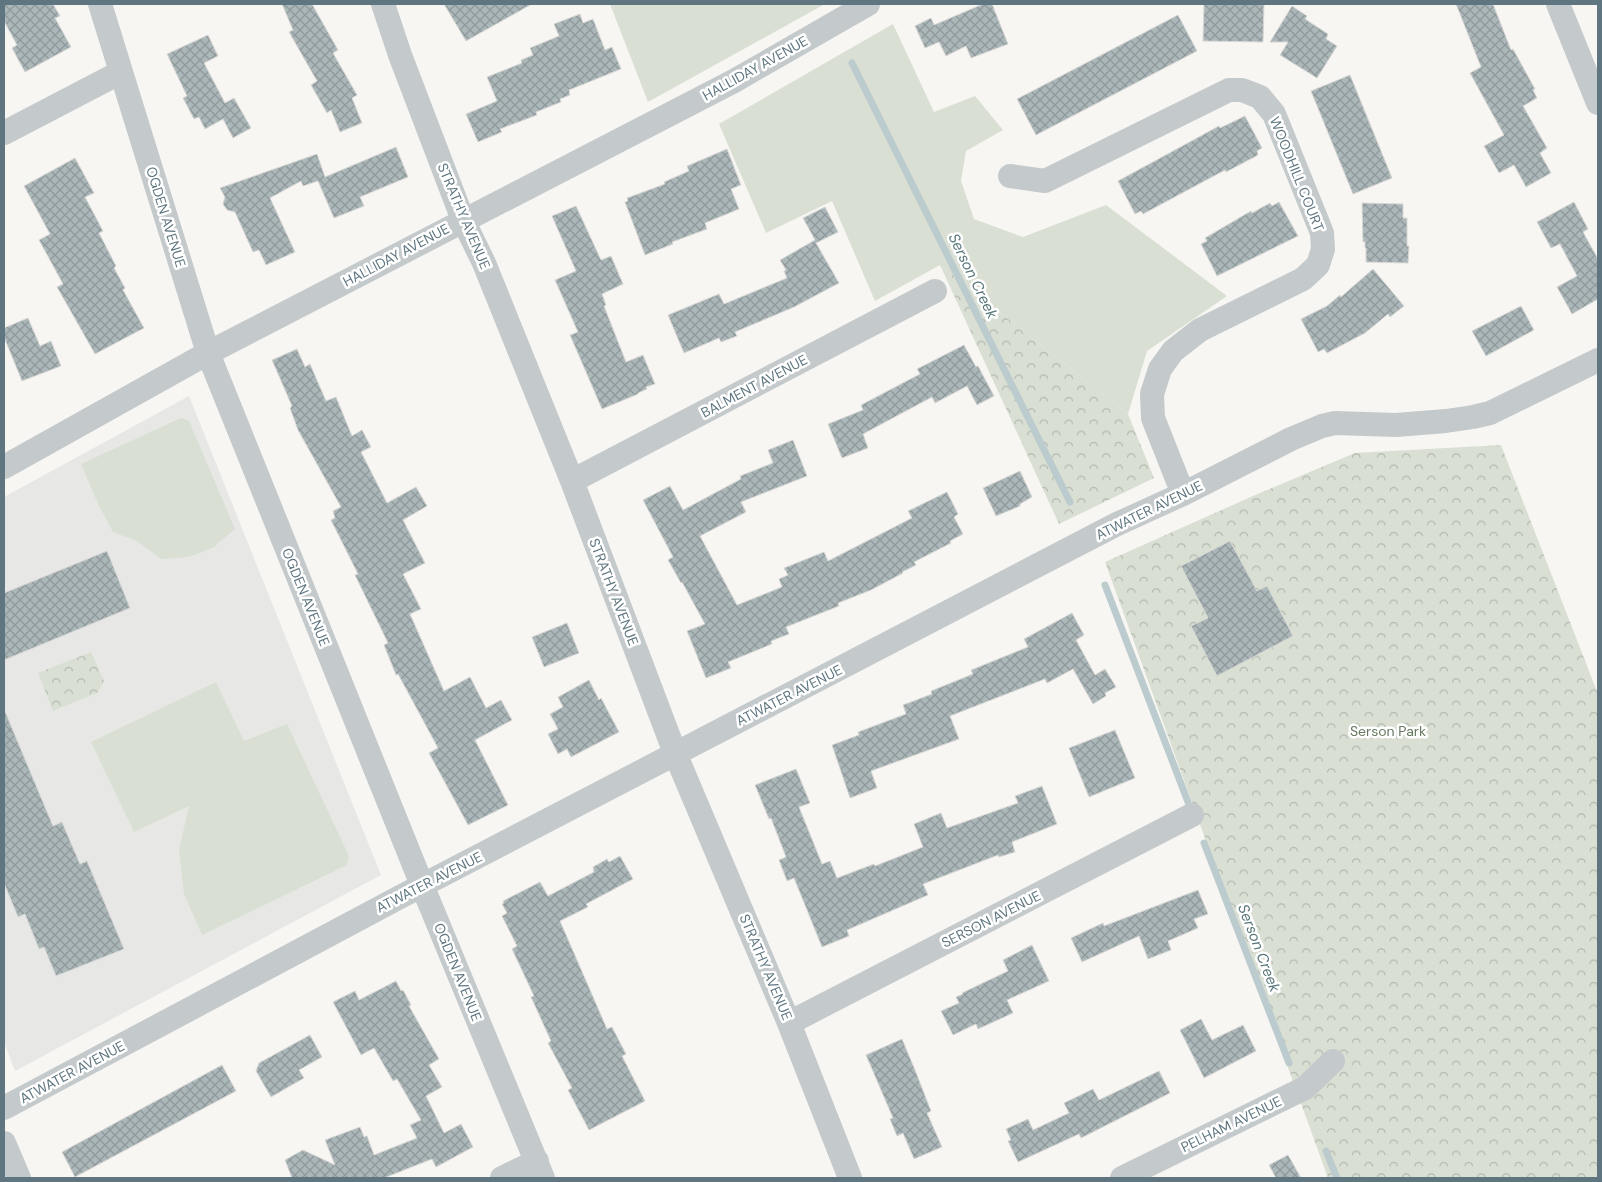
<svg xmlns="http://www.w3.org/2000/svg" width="1602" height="1182" viewBox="0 0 1602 1182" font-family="'DM Sans',sans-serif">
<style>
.built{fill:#e7e8e6}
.green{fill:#d9dfd3}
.park{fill:url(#park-crowns)}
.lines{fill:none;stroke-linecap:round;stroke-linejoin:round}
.stream{stroke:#bccbce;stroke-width:7}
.building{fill:url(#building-cross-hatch);stroke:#d8d8d5}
.minor{stroke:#c4c9cb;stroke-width:24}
.labels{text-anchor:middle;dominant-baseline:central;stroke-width:5;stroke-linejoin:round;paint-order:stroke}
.street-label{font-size:14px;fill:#5f7680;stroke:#fff}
.park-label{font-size:14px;fill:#66785e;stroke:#fff}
.water-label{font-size:15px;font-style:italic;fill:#5a777c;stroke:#fff}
</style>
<defs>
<pattern id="park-crowns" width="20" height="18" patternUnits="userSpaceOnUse" patternTransform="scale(1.25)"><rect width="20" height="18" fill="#d9dfd3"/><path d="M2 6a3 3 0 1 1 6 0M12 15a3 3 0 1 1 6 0" fill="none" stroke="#b3b9b0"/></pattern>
<pattern id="building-cross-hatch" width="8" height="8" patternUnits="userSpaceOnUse" patternTransform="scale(1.25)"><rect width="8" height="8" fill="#acb7ba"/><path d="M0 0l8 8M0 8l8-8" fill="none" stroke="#8f999c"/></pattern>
</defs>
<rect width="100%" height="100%" fill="#f7f6f3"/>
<path class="built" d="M 189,396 L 381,875 L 15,1071 L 4,1042 L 4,497 Z"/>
<path class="green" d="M 610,4 L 825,4 L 648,102 Z
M 893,24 L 934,112 L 975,96 L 1003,130 L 966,151 L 961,181 L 974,219 L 1023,237 L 1106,205 L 1227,296 L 1147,351 L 1128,414 L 940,265 L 875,301 L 832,201 L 766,233 L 719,124 Z
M 181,418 L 189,421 L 235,529 L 214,547 L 189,557 L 161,559 L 137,541 L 113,532 L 99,506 L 81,464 Z
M 216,682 L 244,741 L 287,724 L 349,856 L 347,865 L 202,935 L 184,894 L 179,850 L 189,806 L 134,832 L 91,742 Z"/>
<path class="park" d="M 940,265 L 1128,414 L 1154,478 L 1059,524 Z
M 1501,445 L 1598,694 L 1598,1178 L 1328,1178 L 1105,562 L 1253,496 L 1355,453 Z
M 91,652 L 104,681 L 97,693 L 53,711 L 38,673 Z"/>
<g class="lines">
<path class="stream" d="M 852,63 L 1070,502
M 1105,585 L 1188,802
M 1204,843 L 1289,1063
M 1326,1151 L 1337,1178"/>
</g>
<path class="building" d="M 4,4 L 53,4 L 60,16 L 55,18 L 71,47 L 25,72 L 12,48 L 17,45 L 4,21 Z
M 282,4 L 312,4 L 338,50 L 333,53 L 357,95 L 352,98 L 362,123 L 340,132 L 331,110 L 327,113 L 311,85 L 317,81 L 289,32 L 293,30 Z
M 444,4 L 532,4 L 466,41 Z
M 983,4 L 992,4 L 1008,44 L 971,58 L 966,46 L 946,56 L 939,42 L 925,48 L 915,26 L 931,18 L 934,25 Z
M 1204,4 L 1264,4 L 1263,42 L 1203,41 Z
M 1456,4 L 1493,4 L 1511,50 L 1513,49 L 1535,89 L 1533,90 L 1537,98 L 1523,106 L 1547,148 L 1540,153 L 1551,173 L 1526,187 L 1514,165 L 1499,173 L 1484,146 L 1504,135 L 1470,73 L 1481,67 Z
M 1292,6 L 1307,16 L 1305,19 L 1328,34 L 1326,39 L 1337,46 L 1317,78 L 1280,55 L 1288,42 L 1270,42 Z
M 580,14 L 583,23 L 593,19 L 605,50 L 612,47 L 621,69 L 569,90 L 570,95 L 560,99 L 561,102 L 536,112 L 537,115 L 500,129 L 502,132 L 478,142 L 466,114 L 497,101 L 487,77 L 522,63 L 521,60 L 533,55 L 530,48 L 559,36 L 554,24 Z
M 1178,15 L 1197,51 L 1036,135 L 1017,99 Z
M 208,35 L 218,56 L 204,63 L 225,103 L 234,98 L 251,128 L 233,138 L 223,119 L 205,129 L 199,117 L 194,119 L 183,98 L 187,96 L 167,54 Z
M 1350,75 L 1392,178 L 1353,194 L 1311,91 Z
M 1245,116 L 1262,148 L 1257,151 L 1258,155 L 1226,172 L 1225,170 L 1143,214 L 1141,211 L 1135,214 L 1118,181 L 1219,126 L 1220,128 Z
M 396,147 L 408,177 L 360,197 L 364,206 L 334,218 L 318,181 L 303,186 L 301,181 L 270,198 L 295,252 L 266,265 L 259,250 L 253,252 L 235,212 L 227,210 L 223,204 L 225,197 L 220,188 L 317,154 L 325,177 Z
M 727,149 L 741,185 L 731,189 L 739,209 L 705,223 L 707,229 L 672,242 L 673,244 L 645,255 L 625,202 L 628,201 L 627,198 L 665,184 L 664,182 L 689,171 L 687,166 Z
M 75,158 L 94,193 L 85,197 L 103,231 L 99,233 L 116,266 L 114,268 L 125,288 L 123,290 L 144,328 L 95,354 L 57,287 L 63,284 L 39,240 L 50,234 L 24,186 Z
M 1279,202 L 1298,236 L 1217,276 L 1201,244 L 1207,241 L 1205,238 L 1251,211 L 1252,213 L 1270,203 L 1272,206 Z
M 1574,202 L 1588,229 L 1583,232 L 1598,259 L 1598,299 L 1572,314 L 1557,287 L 1577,276 L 1560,244 L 1551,248 L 1537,222 Z
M 1362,203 L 1403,204 L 1403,218 L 1407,218 L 1407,246 L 1409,246 L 1408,263 L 1366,262 L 1366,248 L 1365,248 L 1365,242 L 1363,242 Z
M 576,206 L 601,260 L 611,256 L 623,284 L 602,294 L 606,305 L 604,306 L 626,362 L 643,355 L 655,384 L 646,387 L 647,389 L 638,393 L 638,394 L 602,409 L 570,335 L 578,332 L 555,280 L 576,271 L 552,216 Z
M 825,207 L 838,232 L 816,243 L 839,283 L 794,307 L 735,332 L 737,336 L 721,342 L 719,338 L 684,353 L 668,315 L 719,294 L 724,304 L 787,278 L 784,271 L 786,270 L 780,260 L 815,240 L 803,218 Z
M 1373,269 L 1404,306 L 1390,317 L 1388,314 L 1365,333 L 1327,353 L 1324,349 L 1318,352 L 1301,319 L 1327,306 L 1340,295 L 1341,297 Z
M 1521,306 L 1534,330 L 1486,356 L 1472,331 Z
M 28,318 L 40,346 L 51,341 L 61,366 L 22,381 L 4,337 L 4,328 Z
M 964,345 L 976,367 L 978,366 L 994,396 L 977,405 L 967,386 L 935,403 L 932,397 L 863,434 L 868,448 L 842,458 L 828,424 L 863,410 L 861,405 L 920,374 L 917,369 Z
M 297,349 L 305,367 L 310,364 L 326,401 L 336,397 L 352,436 L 362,430 L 371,447 L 361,452 L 387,503 L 416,487 L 427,506 L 403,520 L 425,563 L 403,574 L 421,609 L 410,614 L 444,691 L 470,677 L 486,708 L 501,700 L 512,720 L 475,740 L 508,805 L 468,825 L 429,753 L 438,748 L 398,674 L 396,675 L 384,645 L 388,643 L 355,575 L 358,574 L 331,520 L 335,518 L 333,511 L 341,507 L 298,430 L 290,408 L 292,406 L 272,360 Z
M 793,440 L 807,476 L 741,502 L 746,512 L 700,536 L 737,605 L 782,587 L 779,579 L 788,575 L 784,568 L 824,552 L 828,561 L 912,518 L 908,511 L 947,492 L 958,514 L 954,517 L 963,534 L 950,541 L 951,543 L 914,562 L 916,565 L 902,572 L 903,573 L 871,590 L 838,603 L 839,606 L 786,627 L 789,634 L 771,641 L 772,644 L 728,662 L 731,668 L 706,678 L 687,631 L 705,624 L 682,582 L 681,583 L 668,560 L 673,557 L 643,500 L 670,486 L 683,510 L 741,479 L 740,476 L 773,463 L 768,450 Z
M 1020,471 L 1032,497 L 1020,504 L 1020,506 L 996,516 L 983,488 Z
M 1230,541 L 1257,591 L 1267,586 L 1293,636 L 1217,676 L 1191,626 L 1208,618 L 1181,566 Z
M 107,551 L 130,608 L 4,660 L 4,593 Z
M 1072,613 L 1084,635 L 1076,640 L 1095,675 L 1105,669 L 1116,687 L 1105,693 L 1106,696 L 1093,704 L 1073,669 L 1047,683 L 1045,679 L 950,716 L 959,739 L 871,771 L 877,788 L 850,798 L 832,745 L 859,735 L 858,732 L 906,714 L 903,705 L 932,694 L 931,691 L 973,674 L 971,670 L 1028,647 L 1024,639 Z
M 567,623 L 579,653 L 544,667 L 532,637 Z
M 589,680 L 599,700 L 601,698 L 619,732 L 571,757 L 567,749 L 558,754 L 548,734 L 558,729 L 550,714 L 563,707 L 558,697 Z
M 4,709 L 53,826 L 62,822 L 80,864 L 87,861 L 124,949 L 56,976 L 44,947 L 39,949 L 25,914 L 18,917 L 4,883 Z
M 1115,730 L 1135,778 L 1089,797 L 1069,748 Z
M 796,769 L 810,803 L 799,807 L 822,864 L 830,861 L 837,878 L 874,864 L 875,866 L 923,847 L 914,824 L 941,813 L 947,828 L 1018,803 L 1015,796 L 1042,786 L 1057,824 L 1012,842 L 1015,852 L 999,857 L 998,855 L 923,884 L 928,895 L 847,930 L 849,936 L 822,947 L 794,878 L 787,881 L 779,860 L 786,857 L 771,818 L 769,819 L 755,785 Z
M 620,856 L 633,879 L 586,904 L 588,907 L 560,921 L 607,1029 L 612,1027 L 626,1054 L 622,1056 L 645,1101 L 589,1130 L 568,1090 L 572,1088 L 548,1043 L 551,1041 L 531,997 L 534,996 L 512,949 L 517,946 L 502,916 L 507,913 L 502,904 L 504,903 L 503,901 L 540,882 L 548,896 L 594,872 L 593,867 L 607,859 L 609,862 Z
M 1198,890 L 1208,914 L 1194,919 L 1198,928 L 1168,941 L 1171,950 L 1148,959 L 1139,936 L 1082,962 L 1071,938 L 1103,923 L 1104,926 Z
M 1032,945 L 1049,981 L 1007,1000 L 1013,1013 L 978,1029 L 976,1024 L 953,1035 L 941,1011 L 959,1003 L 956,997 L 963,994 L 962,993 L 1008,971 L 1003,960 Z
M 396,981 L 401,991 L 403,990 L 411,1005 L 409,1006 L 439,1059 L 429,1065 L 442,1087 L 426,1096 L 444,1133 L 461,1124 L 473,1147 L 436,1167 L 432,1159 L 384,1178 L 292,1178 L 285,1160 L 303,1150 L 335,1165 L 325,1140 L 360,1127 L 364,1137 L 367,1136 L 374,1155 L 417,1138 L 410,1125 L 421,1120 L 397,1079 L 393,1081 L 374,1048 L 361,1055 L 333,1002 L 355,991 L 359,1000 Z
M 1201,1019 L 1212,1040 L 1243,1025 L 1256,1051 L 1204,1078 L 1180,1030 Z
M 310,1035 L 322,1057 L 299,1070 L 304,1078 L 271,1097 L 256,1071 L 259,1063 Z
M 902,1039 L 915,1070 L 931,1111 L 927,1113 L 942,1147 L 914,1159 L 903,1133 L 897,1136 L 890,1119 L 893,1118 L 866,1055 Z
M 222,1065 L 236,1091 L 75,1177 L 62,1152 Z
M 1159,1071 L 1170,1093 L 1081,1138 L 1079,1134 L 1018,1162 L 1008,1141 L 1011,1140 L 1006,1129 L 1028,1119 L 1033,1130 L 1069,1113 L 1064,1103 L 1093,1089 L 1099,1100 Z
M 1288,1155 L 1301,1178 L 1276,1178 L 1269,1165 Z"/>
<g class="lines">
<path class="minor" d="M 100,4 L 208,353 L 422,885 L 543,1178
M 383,4 L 400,55 L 463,220 L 484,263 L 572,481 L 675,753 L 789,1023 L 850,1178
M 1558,4 L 1598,103
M 4,133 L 121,72
M 1010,176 L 1045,181 L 1229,90 L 1242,90 L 1260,97 L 1274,114 L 1322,233 L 1323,249 L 1318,265 L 1303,279 L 1200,330 L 1173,351 L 1160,369 L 1152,394 L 1153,418 L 1183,494
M 4,467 L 208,353 L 734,81 L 868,4
M 572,481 L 935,291
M 789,1023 L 1192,815
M 4,1108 L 400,897 L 1117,524 L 1183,494 L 1291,439 L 1322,426 L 1335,423 L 1396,425 L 1446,421 L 1473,417 L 1490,413 L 1598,360
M 4,1143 L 19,1178
M 502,1178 L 537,1161
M 1122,1178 L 1305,1088 L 1333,1061"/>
</g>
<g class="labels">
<g class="street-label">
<text transform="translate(755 68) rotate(-29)">HALLIDAY AVENUE</text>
<text transform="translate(1297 174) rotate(68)">WOODHILL COURT</text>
<text transform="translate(464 216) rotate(67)">STRATHY AVENUE</text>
<text transform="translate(166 217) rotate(73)">OGDEN AVENUE</text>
<text transform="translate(396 255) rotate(-28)">HALLIDAY AVENUE</text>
<text transform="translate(754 386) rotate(-28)">BALMENT AVENUE</text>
<text transform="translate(1149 510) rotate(-26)">ATWATER AVENUE</text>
<text transform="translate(614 592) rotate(69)">STRATHY AVENUE</text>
<text transform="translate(306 597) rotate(68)">OGDEN AVENUE</text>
<text transform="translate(789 695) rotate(-27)">ATWATER AVENUE</text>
<text transform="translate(429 882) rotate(-27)">ATWATER AVENUE</text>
<text transform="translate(991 919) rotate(-27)">SERSON AVENUE</text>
<text transform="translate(766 967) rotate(67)">STRATHY AVENUE</text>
<text transform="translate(458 972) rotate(68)">OGDEN AVENUE</text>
<text transform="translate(72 1072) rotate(-28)">ATWATER AVENUE</text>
<text transform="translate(1231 1124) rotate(-26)">PELHAM AVENUE</text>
</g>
<g class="park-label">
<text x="1388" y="731">Serson Park</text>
</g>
<g class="water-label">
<text transform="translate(973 276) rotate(64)">Serson Creek</text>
<text transform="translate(1259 948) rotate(69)">Serson Creek</text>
</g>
</g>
<rect width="1602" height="1182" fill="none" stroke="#5f7680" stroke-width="10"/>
</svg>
